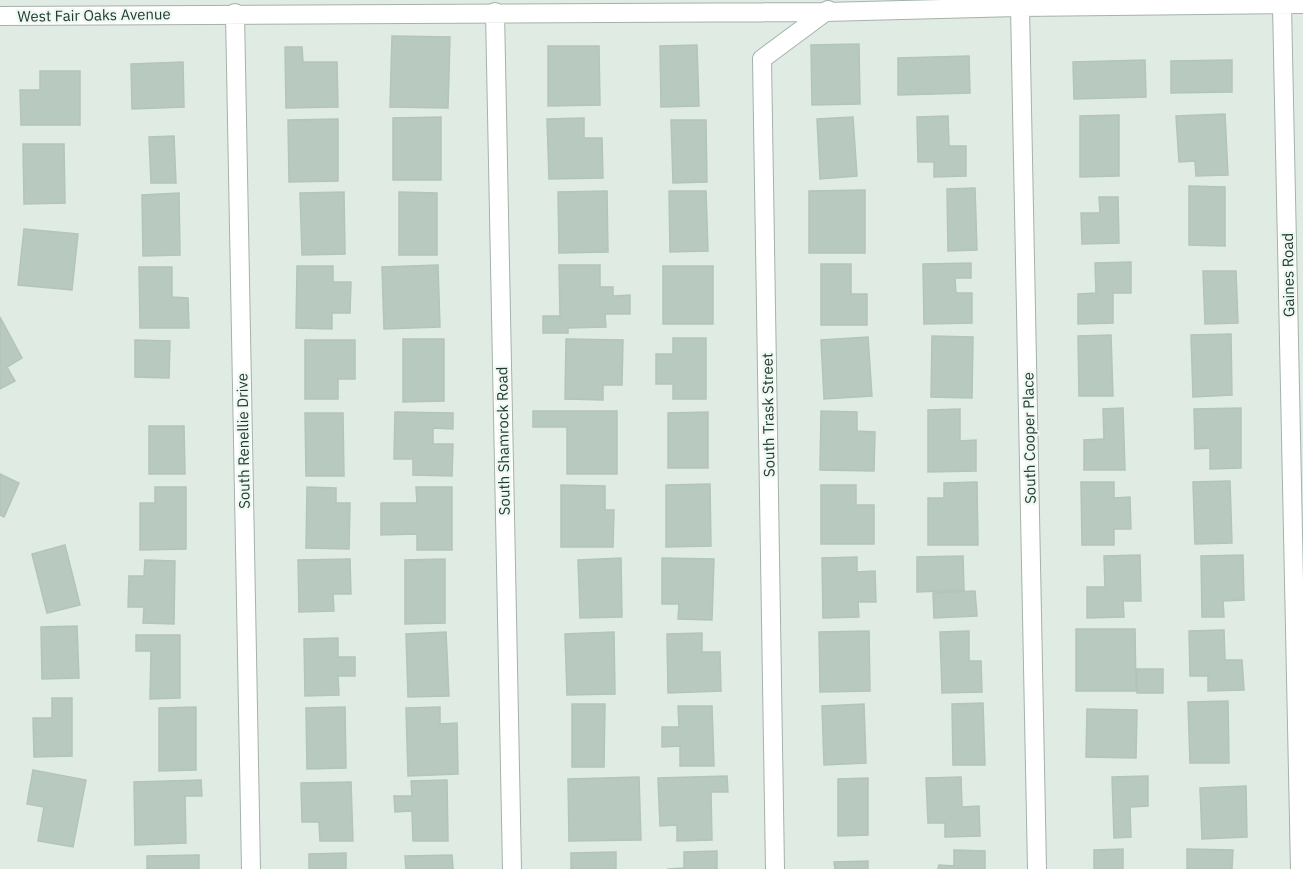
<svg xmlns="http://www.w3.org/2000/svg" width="1303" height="869" viewBox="0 0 1303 869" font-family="'IBM Plex Sans',sans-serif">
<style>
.building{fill:#b8c9bf;stroke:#b2c5ba;stroke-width:1.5}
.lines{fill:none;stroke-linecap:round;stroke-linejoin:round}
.minor-casing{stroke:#a3b3aa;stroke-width:20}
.minor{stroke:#fff;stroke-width:18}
.labels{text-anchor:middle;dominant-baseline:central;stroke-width:4.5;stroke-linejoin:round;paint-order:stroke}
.street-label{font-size:15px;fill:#203c2f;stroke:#f0f8f3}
</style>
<rect width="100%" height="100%" fill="#e0ebe4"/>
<path class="building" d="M 392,36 L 450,37 L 448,108 L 390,107 Z
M 859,44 L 860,104 L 812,105 L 811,45 Z
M 697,45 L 699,106 L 661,107 L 660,46 Z
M 548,46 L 599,46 L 600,105 L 548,106 Z
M 285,47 L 302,47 L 303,62 L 337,62 L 338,107 L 286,108 Z
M 969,56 L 970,93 L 898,95 L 898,58 Z
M 1145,60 L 1146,97 L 1074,99 L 1073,62 Z
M 1232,60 L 1232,92 L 1171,93 L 1171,61 Z
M 183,62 L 184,107 L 132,109 L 131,64 Z
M 40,71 L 80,71 L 80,125 L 21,125 L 20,90 L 40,90 Z
M 1225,114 L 1228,175 L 1196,176 L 1195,161 L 1179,162 L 1176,116 Z
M 1119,115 L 1119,176 L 1080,177 L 1080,116 Z
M 948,116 L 949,146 L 966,146 L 966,176 L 934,177 L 934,162 L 918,162 L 917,117 Z
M 441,117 L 441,180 L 393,180 L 393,118 Z
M 853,117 L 857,176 L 820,179 L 817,119 Z
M 584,118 L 584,138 L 602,138 L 603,178 L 549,179 L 547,119 Z
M 338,119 L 338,181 L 289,182 L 288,120 Z
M 671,120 L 706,120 L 707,182 L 673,183 Z
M 174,136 L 176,183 L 151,183 L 149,137 Z
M 23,144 L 64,144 L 65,203 L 24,204 Z
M 1189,186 L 1225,187 L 1225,246 L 1189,245 Z
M 975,188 L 977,250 L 948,251 L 947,189 Z
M 865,190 L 865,253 L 809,253 L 809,191 Z
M 607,191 L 608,252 L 559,253 L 558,192 Z
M 669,191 L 706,191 L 708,251 L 670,252 Z
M 344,192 L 345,254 L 302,255 L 300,193 Z
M 399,192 L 437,193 L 437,255 L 399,255 Z
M 179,193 L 180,255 L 143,256 L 142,195 Z
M 1099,197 L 1118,197 L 1119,243 L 1082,244 L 1081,213 L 1100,213 Z
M 24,229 L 78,234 L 72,290 L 18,285 Z
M 1131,262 L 1131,293 L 1113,293 L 1113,323 L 1078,324 L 1078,294 L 1096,293 L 1095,263 Z
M 971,263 L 971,278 L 955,278 L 956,293 L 972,293 L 972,323 L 924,324 L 923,264 Z
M 821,264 L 851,264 L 851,294 L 867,294 L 867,325 L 821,325 Z
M 438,265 L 440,327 L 384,329 L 382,267 Z
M 559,265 L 600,265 L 600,287 L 613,287 L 613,296 L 630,295 L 630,314 L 605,314 L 606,327 L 568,328 L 568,333 L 543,333 L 543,316 L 560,316 Z
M 297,266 L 333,266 L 333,282 L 351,282 L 350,313 L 332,313 L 332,329 L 296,328 Z
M 663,266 L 713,266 L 713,324 L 663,324 Z
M 139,267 L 172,267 L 172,297 L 188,298 L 189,328 L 140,328 Z
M 1203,271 L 1236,271 L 1238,323 L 1205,324 Z
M 0,317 L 22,358 L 7,367 L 15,381 L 0,389 Z
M 1231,334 L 1232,395 L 1193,397 L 1191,335 Z
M 1111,335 L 1113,396 L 1079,396 L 1078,336 Z
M 932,336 L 973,337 L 972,398 L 931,397 Z
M 868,337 L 872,396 L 824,399 L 821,340 Z
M 673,338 L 706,338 L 706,399 L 673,399 L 673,384 L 656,384 L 656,354 L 673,354 Z
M 403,339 L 444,339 L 444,401 L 403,402 Z
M 566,339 L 623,340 L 622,385 L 603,385 L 603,400 L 565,399 Z
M 135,340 L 170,341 L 169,378 L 135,377 Z
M 305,340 L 355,340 L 355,379 L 338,379 L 338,399 L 305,399 Z
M 1123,408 L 1125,470 L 1084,470 L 1084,440 L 1104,439 L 1103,409 Z
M 1241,408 L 1241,468 L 1210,469 L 1210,448 L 1195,449 L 1194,409 Z
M 960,409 L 960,441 L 976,440 L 976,471 L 928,472 L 928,410 Z
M 533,411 L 617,411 L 617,474 L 567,474 L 567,427 L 533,427 Z
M 821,411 L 857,412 L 857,431 L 875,432 L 874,471 L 820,470 Z
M 395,412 L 453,413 L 453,429 L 433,428 L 433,444 L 453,444 L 452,476 L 413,475 L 413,459 L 394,459 Z
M 708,412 L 708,468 L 668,468 L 668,413 Z
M 305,413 L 343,413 L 344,476 L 306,476 Z
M 149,426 L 184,426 L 185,474 L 149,474 Z
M 0,474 L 19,483 L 4,517 L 0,515 Z
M 1230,481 L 1232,543 L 1195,544 L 1193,482 Z
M 977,482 L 978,545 L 928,545 L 928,498 L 944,498 L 944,483 Z
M 1081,482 L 1114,482 L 1114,498 L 1130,497 L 1131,529 L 1114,529 L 1114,545 L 1082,545 Z
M 710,484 L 711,546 L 666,547 L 666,485 Z
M 561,485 L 605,486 L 605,510 L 614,510 L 613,547 L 561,547 Z
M 821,485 L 856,485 L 856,505 L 874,505 L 874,544 L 821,544 Z
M 155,487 L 186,487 L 186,549 L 140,550 L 140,503 L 155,503 Z
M 307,487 L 336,488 L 336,503 L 350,503 L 349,549 L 306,548 Z
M 416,487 L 452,487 L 452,550 L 417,550 L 417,534 L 381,535 L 381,503 L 417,503 Z
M 65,545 L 80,605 L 47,613 L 32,554 Z
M 1140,555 L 1141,601 L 1123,601 L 1124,617 L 1087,618 L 1087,587 L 1105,587 L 1104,556 Z
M 1243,555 L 1244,600 L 1223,601 L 1224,617 L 1202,617 L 1201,556 Z
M 963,556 L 964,590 L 917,592 L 917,557 Z
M 857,557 L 857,572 L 875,571 L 876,602 L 858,602 L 859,617 L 823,618 L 822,558 Z
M 621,558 L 622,617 L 580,618 L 578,560 Z
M 662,558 L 714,559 L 712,620 L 678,619 L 679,604 L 662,604 Z
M 350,559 L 351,594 L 333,594 L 334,611 L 299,612 L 298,560 Z
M 445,559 L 445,623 L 405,624 L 405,560 Z
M 145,560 L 175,561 L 174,624 L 143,623 L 144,607 L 128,607 L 129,576 L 144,576 Z
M 975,591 L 977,616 L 934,618 L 933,593 Z
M 77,626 L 79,678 L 42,679 L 41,627 Z
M 1076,629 L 1135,629 L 1136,691 L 1076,691 Z
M 1224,630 L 1225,660 L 1242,660 L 1244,690 L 1208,691 L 1208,676 L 1190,676 L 1189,631 Z
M 869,631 L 870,691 L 820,692 L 819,632 Z
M 969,631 L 969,661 L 981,661 L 982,692 L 942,693 L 940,632 Z
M 446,632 L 449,696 L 408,697 L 406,634 Z
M 614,632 L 615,694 L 567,695 L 565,634 Z
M 702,633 L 702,652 L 720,652 L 721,691 L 668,693 L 667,634 Z
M 136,635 L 180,635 L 180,698 L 150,699 L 151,651 L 136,651 Z
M 338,638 L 338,657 L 355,657 L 355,676 L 338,676 L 339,695 L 305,696 L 304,639 Z
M 1137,669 L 1163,669 L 1163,693 L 1137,693 Z
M 52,698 L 72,698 L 72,756 L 34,757 L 33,718 L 52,718 Z
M 1228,701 L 1229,763 L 1190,763 L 1188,702 Z
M 983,703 L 985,765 L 953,765 L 952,704 Z
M 572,704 L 605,704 L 604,767 L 572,767 Z
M 864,704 L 866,763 L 824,765 L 822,706 Z
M 678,706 L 712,706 L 714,766 L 680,766 L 680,746 L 662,747 L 662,727 L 679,727 Z
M 196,707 L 196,770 L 159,771 L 159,708 Z
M 345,707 L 346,768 L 307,769 L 306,708 Z
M 440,707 L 440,724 L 457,723 L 458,774 L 408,776 L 406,708 Z
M 1087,709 L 1137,710 L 1136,758 L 1086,757 Z
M 33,770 L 86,780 L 73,847 L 38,841 L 44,807 L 27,804 Z
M 727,776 L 728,792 L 711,792 L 712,840 L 677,841 L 677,825 L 660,826 L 658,778 Z
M 1148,776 L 1148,806 L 1130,807 L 1131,837 L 1114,838 L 1112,777 Z
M 639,777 L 641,840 L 569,841 L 568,779 Z
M 961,777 L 962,807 L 979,806 L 980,836 L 945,837 L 945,823 L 928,823 L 926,778 Z
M 868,778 L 868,835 L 838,836 L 838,779 Z
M 201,780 L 202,796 L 185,796 L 186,843 L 135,845 L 134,782 Z
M 447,780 L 448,841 L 413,841 L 412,811 L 395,812 L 394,796 L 412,796 L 411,781 Z
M 351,782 L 353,841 L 320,841 L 319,822 L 302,822 L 301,783 Z
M 1246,786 L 1247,837 L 1202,839 L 1200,788 Z
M 1123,849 L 1123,869 L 1094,869 L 1094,850 Z
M 1187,849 L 1233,850 L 1232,869 L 1187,869 Z
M 954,850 L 985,851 L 985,869 L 938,869 L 939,865 L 954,866 Z
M 717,851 L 717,869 L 667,869 L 684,868 L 684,852 Z
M 616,852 L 616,869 L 571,869 L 571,853 Z
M 346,853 L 346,869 L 309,869 L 309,854 Z
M 199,855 L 199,869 L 147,869 L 147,856 Z
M 452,855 L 453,869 L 406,869 L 405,856 Z
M 868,861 L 868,869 L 835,869 L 834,862 Z"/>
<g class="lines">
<defs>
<path id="minor" d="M 1282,5 L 1300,869
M 1020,7 L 1037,869
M 495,12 L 512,869
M 235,13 L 251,869
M 0,16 L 825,12 L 1020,7 L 1303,4
M 775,869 L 762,59 L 828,10"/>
</defs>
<use href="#minor" class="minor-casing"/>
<use href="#minor" class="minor"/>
</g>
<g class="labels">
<g class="street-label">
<text transform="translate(94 15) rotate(-1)">West Fair Oaks Avenue</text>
<text transform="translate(1288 275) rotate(-91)">Gaines Road</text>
<text transform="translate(768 415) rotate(-91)">South Trask Street</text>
<text transform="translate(1029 438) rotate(-91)">South Cooper Place</text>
<text transform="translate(243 441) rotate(-91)">South Renellie Drive</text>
<text transform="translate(503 441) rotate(-91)">South Shamrock Road</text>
</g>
</g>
</svg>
